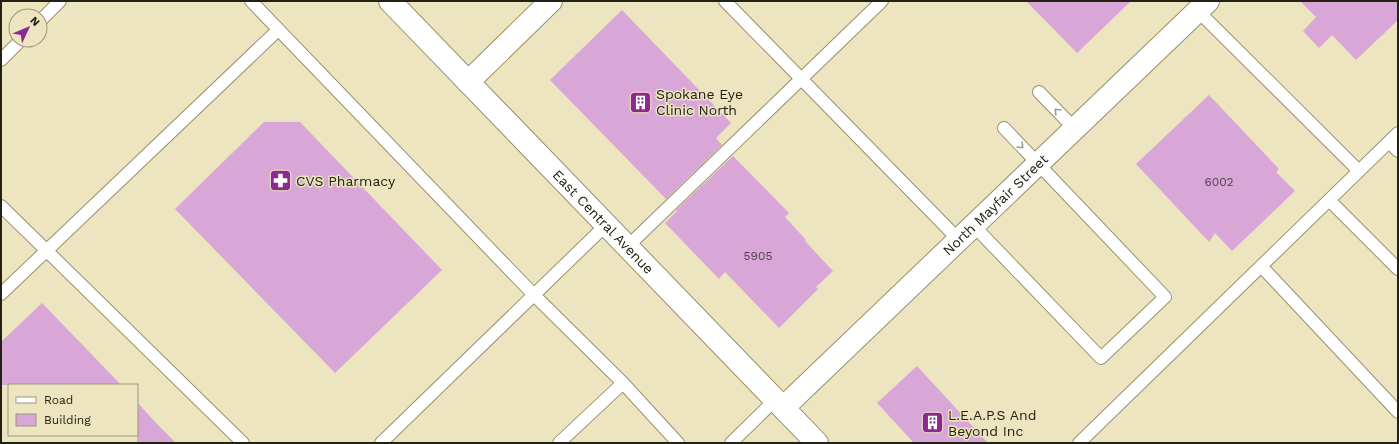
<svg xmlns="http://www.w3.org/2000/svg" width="1399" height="444" viewBox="0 0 1399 444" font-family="'Work Sans',sans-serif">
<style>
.building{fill:#d8a7d8}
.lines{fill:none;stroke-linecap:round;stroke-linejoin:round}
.service-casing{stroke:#97916e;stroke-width:14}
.minor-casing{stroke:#97916e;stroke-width:24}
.tertiary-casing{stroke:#97916e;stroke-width:24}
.service{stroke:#fff;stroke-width:12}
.minor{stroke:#fff;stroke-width:22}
.tertiary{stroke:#fff;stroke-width:22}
.oneway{stroke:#9c9b95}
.labels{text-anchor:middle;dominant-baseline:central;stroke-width:3;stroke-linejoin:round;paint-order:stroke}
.number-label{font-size:12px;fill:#504244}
.poi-label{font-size:14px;fill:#232113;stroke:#ece5c0;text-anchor:start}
.street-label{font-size:14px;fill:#232113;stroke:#ece5c0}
</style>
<rect width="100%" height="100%" fill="#ece5c0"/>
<path class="building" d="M 1026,1 L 1131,1 L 1077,53 Z
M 1300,1 L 1398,1 L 1398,20 L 1356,60 L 1332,35 L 1319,48 L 1303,31 L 1316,17 Z
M 622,10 L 731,123 L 716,138 L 722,145 L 666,199 L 550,80 Z
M 1209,95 L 1279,169 L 1276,172 L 1295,191 L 1232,251 L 1215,233 L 1209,242 L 1136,164 Z
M 264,122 L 300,122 L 442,270 L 335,373 L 175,209 Z
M 733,156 L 789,213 L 785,217 L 806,240 L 805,241 L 833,271 L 816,287 L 818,289 L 779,328 L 725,272 L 719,279 L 665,223 L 677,211 L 676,210 Z
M 42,303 L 98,361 L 121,385 L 1,385 L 1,342 Z
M 917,366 L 988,443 L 914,443 L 877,403 Z
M 137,402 L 157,424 L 176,443 L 137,443 Z"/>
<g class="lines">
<defs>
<path id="service" d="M 251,1 L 534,295 L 623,383 L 678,443
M 725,1 L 958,239
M 1198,11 L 1359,171
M 40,21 L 60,1
M 1,60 L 21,40
M 1039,92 L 1075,129
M 1389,142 L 1398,151
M 1329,200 L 1398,269
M 1,206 L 243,443
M 973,225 L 1101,358 L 1165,297 L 1004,128
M 627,247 L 882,1
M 1261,266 L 1398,412
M 1,294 L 278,30
M 381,443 L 606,225
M 559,443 L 623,383
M 731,443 L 775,400
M 1079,443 L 1398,133"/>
<g id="minor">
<path d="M 468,82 L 551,1"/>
<path id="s1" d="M 783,408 L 1208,1"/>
</g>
<g id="tertiary">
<path id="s2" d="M 390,1 L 817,443"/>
</g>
</defs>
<use href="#service" class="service-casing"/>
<use href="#minor" class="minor-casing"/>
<use href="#tertiary" class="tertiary-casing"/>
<use href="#service" class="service"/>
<use href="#minor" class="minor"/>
<use href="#tertiary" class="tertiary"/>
</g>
<defs><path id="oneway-chevron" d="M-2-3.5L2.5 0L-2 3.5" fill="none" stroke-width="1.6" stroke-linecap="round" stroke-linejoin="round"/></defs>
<g class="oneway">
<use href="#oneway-chevron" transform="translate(1057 111) rotate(-134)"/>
<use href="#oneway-chevron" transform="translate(1021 146) rotate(46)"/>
</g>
<defs>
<symbol id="building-square" viewBox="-11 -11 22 22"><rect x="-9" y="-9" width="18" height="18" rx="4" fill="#8c288f" stroke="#ece5c0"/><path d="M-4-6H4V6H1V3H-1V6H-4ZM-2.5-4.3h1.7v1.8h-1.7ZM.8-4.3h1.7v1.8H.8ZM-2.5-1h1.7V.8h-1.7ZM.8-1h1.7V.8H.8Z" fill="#fff"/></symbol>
<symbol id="pharmacy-square" viewBox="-11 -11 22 22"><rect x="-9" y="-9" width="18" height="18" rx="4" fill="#8c288f" stroke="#ece5c0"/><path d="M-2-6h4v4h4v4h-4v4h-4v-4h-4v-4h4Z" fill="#fff"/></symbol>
</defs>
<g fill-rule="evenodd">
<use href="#building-square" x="628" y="90" width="25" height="25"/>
<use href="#pharmacy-square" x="268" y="168" width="25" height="25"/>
<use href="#building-square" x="920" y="410" width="25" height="25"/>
</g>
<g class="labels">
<g class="number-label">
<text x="1219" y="182">6002</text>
<text x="758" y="256">5905</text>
</g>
<g class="poi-label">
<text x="656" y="94">Spokane Eye<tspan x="656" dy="16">Clinic North</tspan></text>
<text x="296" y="181">CVS Pharmacy</text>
<text x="948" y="415">L.E.A.P.S And<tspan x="948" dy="16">Beyond Inc</tspan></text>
</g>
<g class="street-label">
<text stroke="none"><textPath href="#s1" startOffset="294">North Mayfair Street</textPath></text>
<text stroke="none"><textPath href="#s2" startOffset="307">East Central Avenue</textPath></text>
</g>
</g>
<rect width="1399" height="444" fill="none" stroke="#232113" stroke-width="4"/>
<rect x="8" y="384" width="130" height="52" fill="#ece5c0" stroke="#9c977b"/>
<rect x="16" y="397" width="20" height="6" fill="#ffffff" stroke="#9c977b"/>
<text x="44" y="404" font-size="12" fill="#232113">Road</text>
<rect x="16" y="414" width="20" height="12" fill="#d8a7d8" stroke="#9c977b"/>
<text x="44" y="424" font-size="12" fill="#232113">Building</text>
<g transform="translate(28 28) rotate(46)"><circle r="19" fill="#ece5c0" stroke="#9c977b"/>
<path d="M0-3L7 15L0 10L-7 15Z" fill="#8c288f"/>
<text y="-6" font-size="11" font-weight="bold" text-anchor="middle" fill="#232113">N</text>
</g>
</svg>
